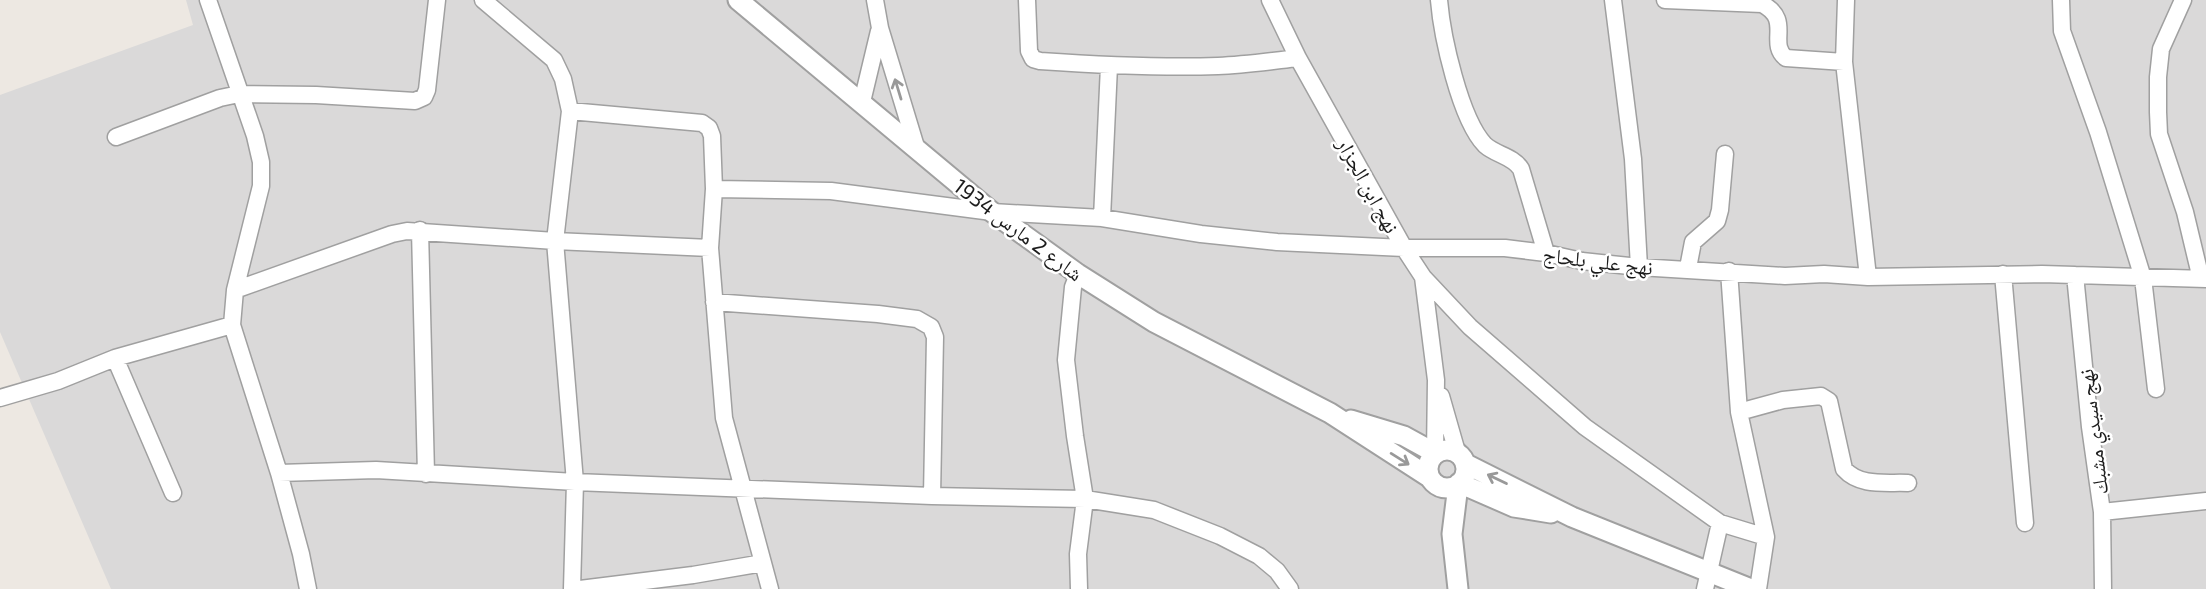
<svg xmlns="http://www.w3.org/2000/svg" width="2206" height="589" viewBox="0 0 2206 589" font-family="'Exo 2','Noto Naskh Arabic',sans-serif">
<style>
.residential{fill:#dad9d9}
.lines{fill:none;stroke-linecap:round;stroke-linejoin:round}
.minor-casing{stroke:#a0a0a0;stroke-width:19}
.tertiary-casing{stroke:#a0a0a0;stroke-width:23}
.minor{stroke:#fff;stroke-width:16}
.tertiary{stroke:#fff;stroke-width:19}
.oneway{stroke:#999}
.labels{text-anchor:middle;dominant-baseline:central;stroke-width:5;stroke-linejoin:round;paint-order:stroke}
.street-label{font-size:21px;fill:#1c1c1c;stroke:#fff}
</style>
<rect width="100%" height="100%" fill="#ede8e2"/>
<path class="residential" d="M 186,0 L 2206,0 L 2206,589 L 111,589 L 0,332 L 0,95 L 193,25 Z"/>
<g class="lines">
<defs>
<path id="minor" d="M 208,0 L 255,136 L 261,162 L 261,186 L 235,290 L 232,325 L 279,473 L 301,554 L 308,589
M 483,0 L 554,60 L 563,79 L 570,111 L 555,241 L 575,482 L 572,589
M 875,0 L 880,28 L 917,150
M 1027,0 L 1029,51 L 1033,59 L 1040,61 C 1099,65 1158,68 1218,66 C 1245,65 1272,61 1298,58
M 1270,0 L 1298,58 L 1404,248 L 1423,277 L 1436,380 L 1435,453
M 1439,0 C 1442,36 1460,119 1485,145 C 1496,155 1513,156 1521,169 L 1546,253
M 1613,0 L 1633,159 L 1639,267
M 1665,0 L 1762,4 C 1793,20 1767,43 1786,58 L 1844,62
M 1846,0 L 1844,62 L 1868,277
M 2061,0 L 2062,31 L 2098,132 L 2143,278 L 2156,389
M 2183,0 L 2161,49 L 2158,77 L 2158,112 L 2159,134 L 2185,212 L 2201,279
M 862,102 L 879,31
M 570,111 L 702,123 L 709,128 L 712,136 L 714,189
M 116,137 L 220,98 L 239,94 L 316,95 L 415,101 L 424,97 L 427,90 L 437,0
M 1102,218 L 1109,66
M 420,230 L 426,474
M 1688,268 L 1693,242 L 1717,221 L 1720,210 L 1725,154
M 1729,271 L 1739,412 L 1766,537 L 1758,589
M 1078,274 L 1073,287 L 1066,360 L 1075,436 L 1085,499 L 1078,554 L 1079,589
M 2003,274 L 2025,523
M 2075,275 L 2090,427 L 2102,512 L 2103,589
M 1423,277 L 1470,327 L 1585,427 L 1720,523 L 1766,537
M 235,290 L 392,234 L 407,231 L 555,241 L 710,248
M 714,302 L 878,314 L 917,319 L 931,327 L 935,337 L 932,496
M 115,358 L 173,493
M 1441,396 L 1457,452
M 0,398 L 58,381 L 115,358 L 232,325
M 1739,412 L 1783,400 L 1821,396 L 1829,401 L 1844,469 C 1860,487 1886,482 1908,483
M 279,473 L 376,470 L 575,482 L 932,496 L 1085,499 L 1154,510 L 1220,536 L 1259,556 L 1277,571 L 1290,589
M 2102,512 L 2206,501
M 580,589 L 693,575 L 763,563
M 770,589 L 724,418 L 710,248 L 714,189 L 831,191 L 992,212 L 1102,218 L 1201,234 L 1277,242 L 1404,248 L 1505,248 L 1546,253 L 1582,261 L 1639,267 L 1785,276 L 1824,274 L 1868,277 L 2042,274 L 2206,279
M 1705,589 L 1720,523"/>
<path id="tertiary" d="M 738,0 L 992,212 L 1078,274 L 1154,322 L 1330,413 L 1429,477
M 1351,420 L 1404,436 L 1435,453
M1428 469a19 19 0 1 1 38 0a19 19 0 1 1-38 0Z
M 1466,464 L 1572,517 L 1751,589
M 1459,483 L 1514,507 L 1551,513
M 1458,485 L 1452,534 L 1458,589"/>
</defs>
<use href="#minor" class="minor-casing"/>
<use href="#tertiary" class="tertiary-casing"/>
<use href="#minor" class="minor"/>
<use href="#tertiary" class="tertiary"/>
</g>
<defs><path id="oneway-shaft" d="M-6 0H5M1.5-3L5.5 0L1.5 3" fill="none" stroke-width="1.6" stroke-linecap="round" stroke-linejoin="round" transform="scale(1.75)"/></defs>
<g class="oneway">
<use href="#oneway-shaft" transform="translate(898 89) rotate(-107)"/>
<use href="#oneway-shaft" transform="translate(1400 459) rotate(32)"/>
<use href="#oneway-shaft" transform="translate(1497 479) rotate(-154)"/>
</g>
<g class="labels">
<g class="street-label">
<text transform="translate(1369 185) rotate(61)">نهج ابن الجزار</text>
<text transform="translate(1019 229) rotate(37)">شارع 2 مارس 1934</text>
<text transform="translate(1598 260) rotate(7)">نهج علي بلحاج</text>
<text transform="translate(2092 432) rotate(-97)">نهج سيدي مشبك</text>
</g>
</g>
</svg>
